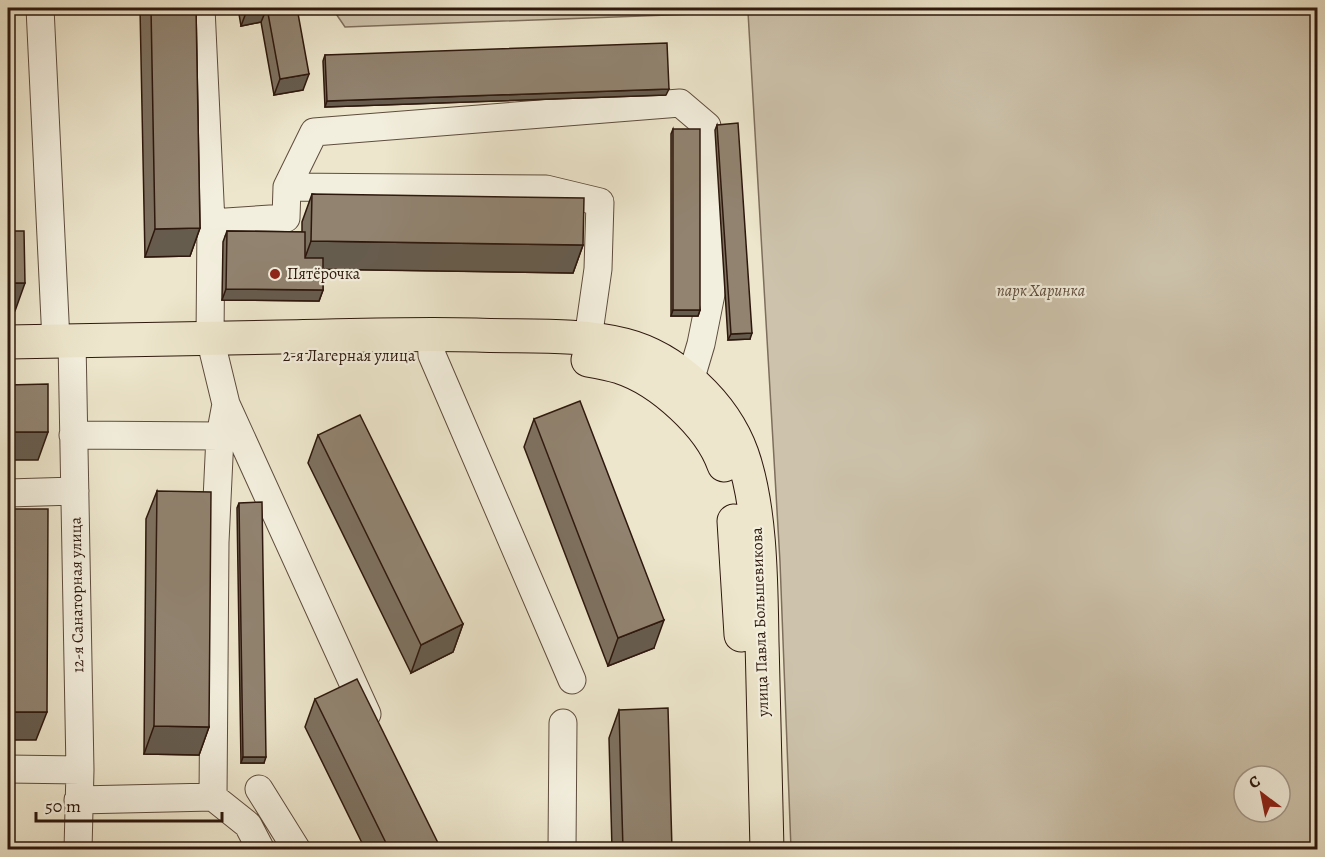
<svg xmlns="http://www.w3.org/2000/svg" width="1325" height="857" viewBox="0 0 1325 857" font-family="Alegreya,serif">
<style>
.park{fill:#cdc3ac;stroke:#7e6e5c;stroke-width:1.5;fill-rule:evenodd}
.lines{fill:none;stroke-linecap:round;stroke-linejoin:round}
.minor-casing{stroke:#5e4c3d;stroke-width:29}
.major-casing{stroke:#2e180d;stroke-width:35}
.minor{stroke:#f3efde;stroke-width:27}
.major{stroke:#ede6cc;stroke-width:33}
.wall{fill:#7d7160;stroke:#2e180d;stroke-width:1.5}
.shaded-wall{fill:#665c4e;stroke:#2e180d;stroke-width:1.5}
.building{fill:#918370;stroke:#2e180d;stroke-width:1.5}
.poi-dot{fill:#8f2418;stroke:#f3efde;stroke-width:2}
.labels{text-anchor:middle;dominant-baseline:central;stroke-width:4.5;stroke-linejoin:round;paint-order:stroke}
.poi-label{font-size:16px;fill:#2e180d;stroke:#f3efde;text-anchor:start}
.park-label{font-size:16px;font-style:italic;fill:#5e4b3d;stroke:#f3efde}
.street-label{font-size:16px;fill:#2e180d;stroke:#f3efde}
</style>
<rect width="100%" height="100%" fill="#ede6cc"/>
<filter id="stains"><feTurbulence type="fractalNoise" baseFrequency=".00333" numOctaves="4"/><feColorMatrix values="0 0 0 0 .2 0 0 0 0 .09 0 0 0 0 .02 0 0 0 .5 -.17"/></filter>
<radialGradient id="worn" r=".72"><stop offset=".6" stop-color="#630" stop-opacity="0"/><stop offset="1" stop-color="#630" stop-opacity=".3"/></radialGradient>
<path class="park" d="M 332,8 L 1317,8 L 1317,849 L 791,849 L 780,562 L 748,12 L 345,27 ZM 1244,776 L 1280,776 L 1280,812 L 1244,812 Z"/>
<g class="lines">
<defs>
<path id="minor" d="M 40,8 L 56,341
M 201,8 L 211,223
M 287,187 L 314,132 L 680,103 L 707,126 L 710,169 L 711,294 L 701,344 L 690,381
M 431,334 L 432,355 L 572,680
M 72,341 L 80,770 L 78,850
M 226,404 L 220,436 L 215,542 L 213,797 L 248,825 L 261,850
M 73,435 L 220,436
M 8,493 L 75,491
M 367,714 L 226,404 L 210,338 L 211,223 L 286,218 L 287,187 L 546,189 L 600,202 L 598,269 L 588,339
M 8,769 L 80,770
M 259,789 L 297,850
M 78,800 L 213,797
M 562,850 L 563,723"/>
<path id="major" d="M 8,342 C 98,341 189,339 280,337 C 346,336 411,333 476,335 C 522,337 580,333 624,345 C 675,358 724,404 742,454 C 761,508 761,584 762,642 C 764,711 765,780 767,850
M 588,360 C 599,362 610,364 620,367 C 660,380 710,425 724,465
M 734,521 L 741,635"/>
</defs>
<use href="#minor" class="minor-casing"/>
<use href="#major" class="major-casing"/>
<use href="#minor" class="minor"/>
<use href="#major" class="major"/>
</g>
<path class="wall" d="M 140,8 L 196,8 L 200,228 L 190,256 L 145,257 Z
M 238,8 L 297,8 L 303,90 L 274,95 L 261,22 L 241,26 Z
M 325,55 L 666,95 L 325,107 L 323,61 Z
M 717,125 L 750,339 L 728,340 L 715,130 Z
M 673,129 L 700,310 L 698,316 L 671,316 L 671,134 Z
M 312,194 L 583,245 L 573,273 L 323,269 L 323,290 L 319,301 L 222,300 L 223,242 L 227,231 L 302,232 L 302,222 Z
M 534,419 L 654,648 L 608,666 L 524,447 Z
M 318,435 L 463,624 L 453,652 L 411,673 L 308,463 Z
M 157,491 L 209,727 L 199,755 L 144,754 L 146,519 Z
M 239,503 L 264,763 L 241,763 L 237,508 Z
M 315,699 L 441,849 L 365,849 L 305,727 Z
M 619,710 L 672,849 L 612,849 L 609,738 Z"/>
<path class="shaded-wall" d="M 260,8 L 267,8 L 261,22 L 241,26 L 247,10 Z
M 309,74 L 303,90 L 274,95 L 280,79 Z
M 669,89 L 666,95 L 325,107 L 327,101 Z
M 200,228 L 190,256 L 145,257 L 155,229 Z
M 311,241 L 583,245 L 573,273 L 301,269 Z
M 8,283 L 25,283 L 15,311 L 8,311 Z
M 226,289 L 323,290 L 319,301 L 222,300 Z
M 673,310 L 700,310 L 698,316 L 671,316 Z
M 752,333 L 750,339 L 728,340 L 731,334 Z
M 8,432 L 48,432 L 38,460 L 8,460 Z
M 664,620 L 654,648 L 608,666 L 618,638 Z
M 463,624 L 453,652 L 411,673 L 421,645 Z
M 8,712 L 47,712 L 36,740 L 8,740 Z
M 154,726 L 209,727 L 199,755 L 144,754 Z
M 243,757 L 266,757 L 264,763 L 241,763 Z"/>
<path class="building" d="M 151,8 L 196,8 L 200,228 L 155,229 Z
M 247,8 L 260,8 L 247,10 Z
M 267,8 L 297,8 L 309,74 L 280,79 Z
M 667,43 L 669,89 L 327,101 L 325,55 Z
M 738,123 L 752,333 L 731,334 L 717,125 Z
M 673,129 L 700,129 L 700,310 L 673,310 Z
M 312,194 L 584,198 L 583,245 L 311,241 Z
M 8,231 L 24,231 L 25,283 L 8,283 Z
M 227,231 L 305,232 L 305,258 L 323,258 L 323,290 L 226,289 Z
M 48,384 L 48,432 L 8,432 L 8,385 Z
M 580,401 L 664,620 L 618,638 L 534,419 Z
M 360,415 L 463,624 L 421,645 L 318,435 Z
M 157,491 L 211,492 L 209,727 L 154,726 Z
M 262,502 L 266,757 L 243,757 L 239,503 Z
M 8,509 L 48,509 L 47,712 L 8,712 Z
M 357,679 L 441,849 L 389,849 L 315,699 Z
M 668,708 L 672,849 L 623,849 L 619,710 Z"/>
<circle class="poi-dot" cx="275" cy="274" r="6"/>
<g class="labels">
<g class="poi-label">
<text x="287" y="274">Пятёрочка</text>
</g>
<g class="park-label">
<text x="1041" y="291">парк Харинка</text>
</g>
<g class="street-label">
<text x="349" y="356">2-я Лагерная улица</text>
<text transform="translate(77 595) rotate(-91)">12-я Санаторная улица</text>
<text transform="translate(760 622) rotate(-92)">улица Павла Большевикова</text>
</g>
</g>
<rect width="1325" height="857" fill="none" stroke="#ede6cc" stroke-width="30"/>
<rect x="9" y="9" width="1307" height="839" fill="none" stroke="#2e180d" stroke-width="3"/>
<rect x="15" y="15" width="1295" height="827" fill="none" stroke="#2e180d" stroke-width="1.5"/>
<g transform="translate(1262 794) rotate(328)"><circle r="28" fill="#f3efde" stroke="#a4998a" stroke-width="1.5"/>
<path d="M0-4.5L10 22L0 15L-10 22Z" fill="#8f2418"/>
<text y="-9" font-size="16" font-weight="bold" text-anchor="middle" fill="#2e180d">С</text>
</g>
<path d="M36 812v9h186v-9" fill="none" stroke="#2e180d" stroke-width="3"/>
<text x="45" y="812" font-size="18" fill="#2e180d" stroke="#f3efde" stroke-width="4.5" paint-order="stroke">50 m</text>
<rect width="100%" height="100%" filter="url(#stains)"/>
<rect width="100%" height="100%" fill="url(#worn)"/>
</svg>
